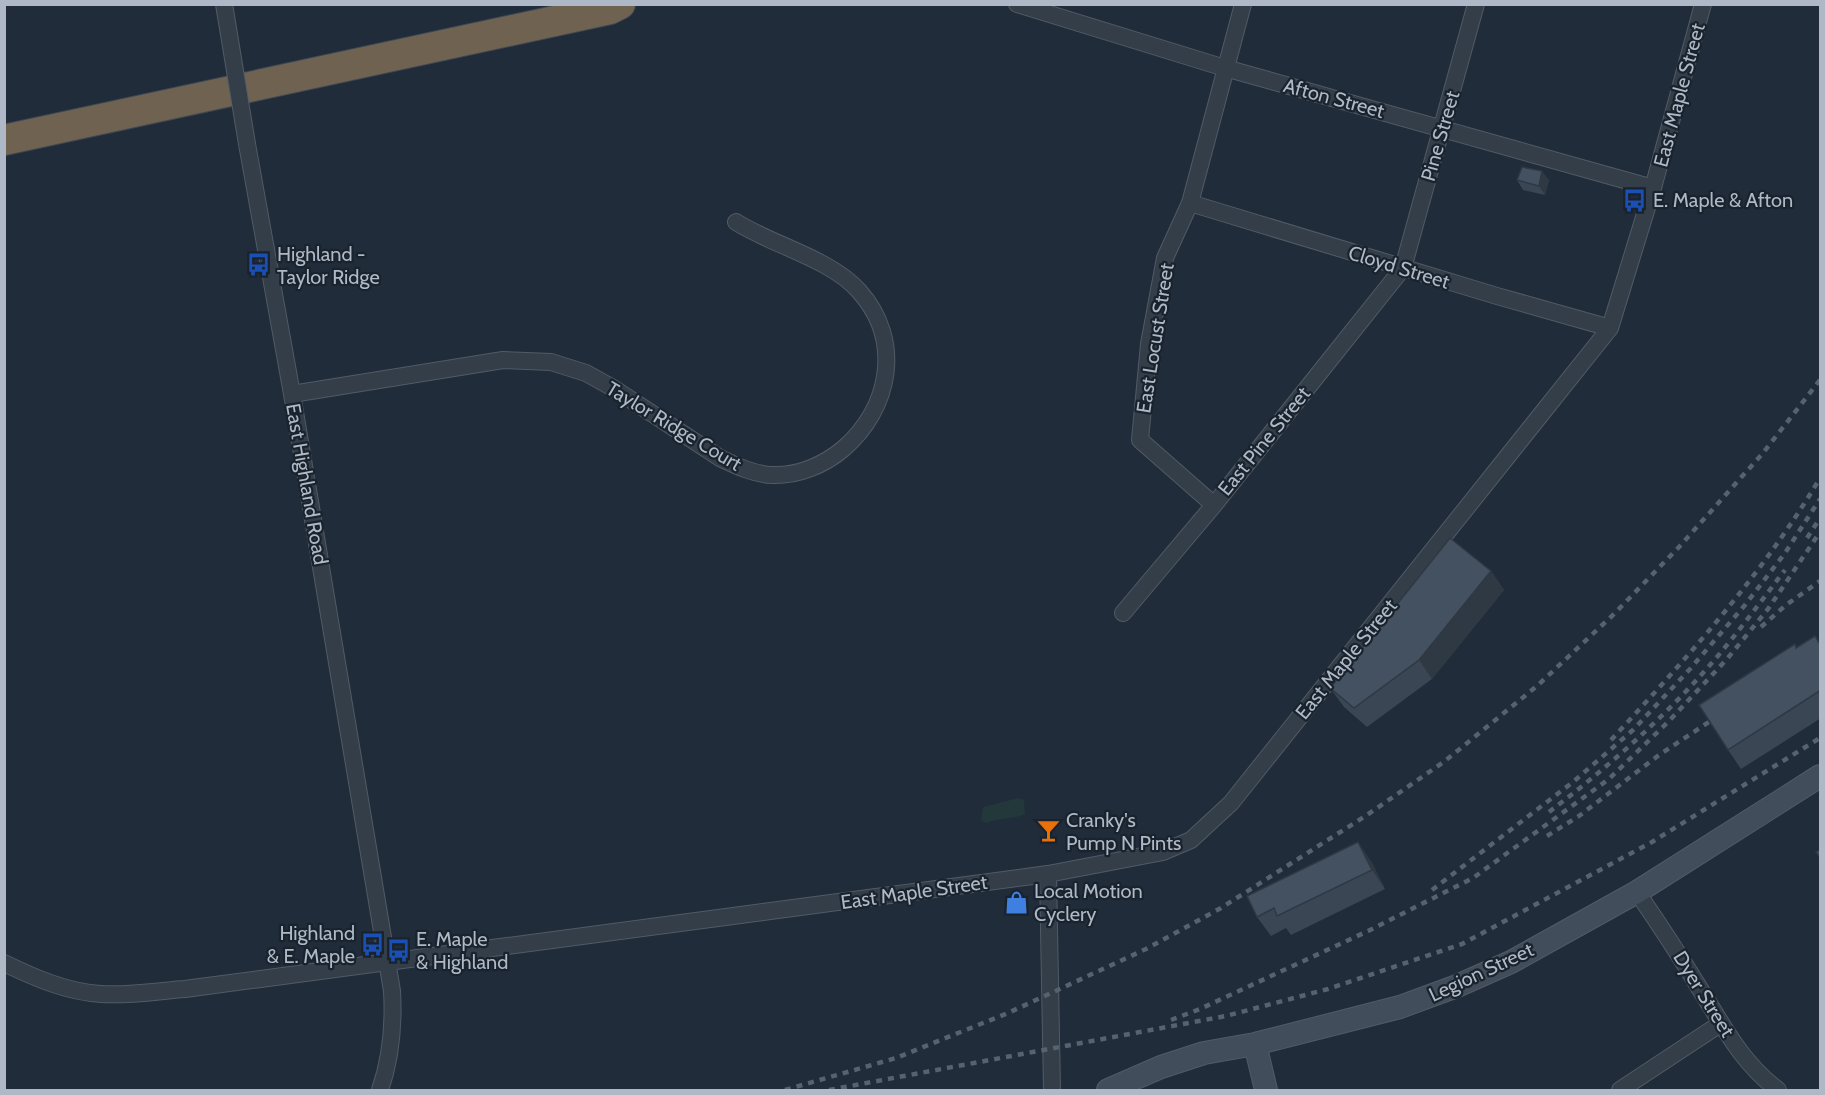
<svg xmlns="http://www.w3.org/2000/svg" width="1825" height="1095" viewBox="0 0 1825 1095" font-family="Cabin,sans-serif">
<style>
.green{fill:#22383a}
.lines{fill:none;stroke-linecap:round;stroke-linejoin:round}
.street-casing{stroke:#515b67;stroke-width:18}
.secondary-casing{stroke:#515b67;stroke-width:24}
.highway-casing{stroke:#3e4854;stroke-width:32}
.street{stroke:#343e49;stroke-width:16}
.secondary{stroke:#424d5c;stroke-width:22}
.highway{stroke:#6f6251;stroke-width:30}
.rail{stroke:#566270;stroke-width:4.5;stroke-dasharray:6 6;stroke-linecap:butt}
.street-bridge-casing{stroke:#515b67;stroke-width:18;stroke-linecap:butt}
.street-bridge{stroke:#343e49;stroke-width:16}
.wall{fill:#3a4653}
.shaded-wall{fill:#2f3944}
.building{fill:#435161;stroke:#2f3944;stroke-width:1.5}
.labels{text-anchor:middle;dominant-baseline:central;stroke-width:4.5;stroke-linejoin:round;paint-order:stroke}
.street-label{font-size:20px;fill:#aeb8c6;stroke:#19232d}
.poi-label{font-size:20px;fill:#aeb8c6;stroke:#19232d;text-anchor:start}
</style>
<rect width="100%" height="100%" fill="#202c39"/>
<path class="green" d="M 1018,798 L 1024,800 L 1025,814 C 1013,820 999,817 987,823 L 981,821 L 983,807 Z"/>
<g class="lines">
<defs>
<path id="street" d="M 1017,4 L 1225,68 L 1653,188
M 247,144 L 292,394 L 392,991 C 394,1025 391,1058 380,1090
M 1190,203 L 1497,296 L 1610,328
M 292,394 L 503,360 L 551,362 L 586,373 L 613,388 L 720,458 C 737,466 753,474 772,475 C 798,476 824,465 843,449 C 891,408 903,340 859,291 C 831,259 772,245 736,222
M 1214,505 L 1140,440 L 1149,344 L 1165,258 L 1190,203 L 1243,4
M 1123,613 L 1214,505 L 1403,268 L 1476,4
M 1048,874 L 1052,1090
M 1637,892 C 1659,924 1680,956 1700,989 C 1724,1027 1741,1062 1778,1090
M 4,963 C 35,978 67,992 101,994 C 129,996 158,991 185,989 L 1048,874 L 1163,852 L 1191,840 L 1231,803 L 1610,328 L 1653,188 L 1703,4
M 1620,1090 L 1720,1024"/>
<path id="secondary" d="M 1255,1044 L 1266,1090
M 1108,1090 L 1161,1067 L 1204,1053 L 1255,1044 L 1400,1007 L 1457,986 L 1511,962 L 1637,892 L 1820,776"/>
<path id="highway" d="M 4,140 L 610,9 L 620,4"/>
</defs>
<use href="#street" class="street-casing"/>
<use href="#secondary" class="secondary-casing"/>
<use href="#highway" class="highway-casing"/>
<use href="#street" class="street"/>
<use href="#secondary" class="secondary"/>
<use href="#highway" class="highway"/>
<path class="rail" d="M 1807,538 L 1820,518
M 1761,627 L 1786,605 L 1820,581
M 1611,740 C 1687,658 1763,574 1820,478
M 1549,812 C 1602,772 1658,723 1702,674 C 1732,641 1758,605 1785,570
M 1547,836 L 1579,816 L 1659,755 L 1724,712
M 1432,890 L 1573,782 L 1633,730 L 1690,669 L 1745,605 L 1785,553 L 1820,499
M 1171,1020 L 1200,1009 L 1368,931 L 1473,878 L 1609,779 L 1669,721 L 1727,659 L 1768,609 L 1820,532
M 785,1090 L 896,1058 L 1008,1013 L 1146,949 L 1221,908 L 1367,815 L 1445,761 L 1537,686 L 1613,615 L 1679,547 L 1763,453 L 1820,380
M 829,1090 L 1226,1016 L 1328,989 L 1462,944 L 1652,842 L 1820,738"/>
<defs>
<path id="street-bridge" d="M 224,4 L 247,144"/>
</defs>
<use href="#street-bridge" class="street-bridge-casing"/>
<use href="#street-bridge" class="street-bridge"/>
</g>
<path class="wall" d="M 1517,180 L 1549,180 L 1545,195 L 1523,190 Z
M 1491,571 L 1504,590 L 1432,679 L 1367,727 L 1344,707 L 1330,688 Z
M 1815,636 L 1821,645 L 1821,718 L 1741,769 L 1728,750 L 1797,647 Z
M 1371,861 L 1385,889 L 1291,935 L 1286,928 L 1271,936 L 1257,917 Z"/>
<path class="shaded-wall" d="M 1542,171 L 1549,180 L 1545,195 L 1539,186 Z
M 1491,571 L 1504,590 L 1432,679 L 1419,660 Z
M 1358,842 L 1371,861 L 1385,889 L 1372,870 Z"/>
<path class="building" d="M 1522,167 L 1542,171 L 1539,186 L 1517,180 Z
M 1450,538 L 1491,571 L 1419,660 L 1354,708 L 1330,688 Z
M 1815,636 L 1821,646 L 1821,690 L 1728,750 L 1699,705 L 1795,644 L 1796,648 Z
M 1358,842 L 1372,870 L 1277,916 L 1274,908 L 1257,917 L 1247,896 Z
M 1821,849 L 1821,859 L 1816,852 Z"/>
<defs>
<symbol id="bus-bare" viewBox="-9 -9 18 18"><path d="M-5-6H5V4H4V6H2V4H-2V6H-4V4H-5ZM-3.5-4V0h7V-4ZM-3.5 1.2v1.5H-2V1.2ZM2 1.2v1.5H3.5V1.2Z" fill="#1a4fb4" stroke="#19232d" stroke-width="2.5" paint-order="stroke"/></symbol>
<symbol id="bar-bare" viewBox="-9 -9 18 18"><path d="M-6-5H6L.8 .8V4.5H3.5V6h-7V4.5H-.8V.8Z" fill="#e8710a" stroke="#19232d" stroke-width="2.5" paint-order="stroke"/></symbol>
<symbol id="shop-bare" viewBox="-9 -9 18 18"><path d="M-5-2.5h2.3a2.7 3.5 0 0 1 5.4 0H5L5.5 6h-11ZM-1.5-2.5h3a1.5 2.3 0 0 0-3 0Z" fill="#3f7fe0" stroke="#19232d" stroke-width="2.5" paint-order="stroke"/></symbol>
</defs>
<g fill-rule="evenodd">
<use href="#bus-bare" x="1618" y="184" width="33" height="33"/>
<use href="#bus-bare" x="242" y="248" width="33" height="33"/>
<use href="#bar-bare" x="1032" y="814" width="33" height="33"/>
<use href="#shop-bare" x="1000" y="886" width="33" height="33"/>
<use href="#bus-bare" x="356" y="928" width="33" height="33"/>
<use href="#bus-bare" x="382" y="934" width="33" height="33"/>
</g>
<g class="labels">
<g class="street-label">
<text transform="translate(1679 95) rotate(-75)">East Maple Street</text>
<text transform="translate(1334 98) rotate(15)">Afton Street</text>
<text transform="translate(1440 136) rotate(-74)">Pine Street</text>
<text transform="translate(1399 267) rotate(17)">Cloyd Street</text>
<text transform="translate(1155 338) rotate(-81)">East Locust Street</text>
<text transform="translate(674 426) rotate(31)">Taylor Ridge Court</text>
<text transform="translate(1264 441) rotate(-51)">East Pine Street</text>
<text transform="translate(307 484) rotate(80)">East Highland Road</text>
<text transform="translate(1346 659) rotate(-51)">East Maple Street</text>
<text transform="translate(914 892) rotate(-8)">East Maple Street</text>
<text transform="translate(1481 972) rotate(-25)">Legion Street</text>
<text transform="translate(1704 994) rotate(58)">Dyer Street</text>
</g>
<g class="poi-label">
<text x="1653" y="200">E. Maple &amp; Afton</text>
<text x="277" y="254">Highland -<tspan x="277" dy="23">Taylor Ridge</tspan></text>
<text x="1066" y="820">Cranky's<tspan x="1066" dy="23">Pump N Pints</tspan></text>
<text x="1034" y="891">Local Motion<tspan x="1034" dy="23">Cyclery</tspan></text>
<text x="355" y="933" text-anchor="end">Highland<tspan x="355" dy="23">&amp; E. Maple</tspan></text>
<text x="416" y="939">E. Maple<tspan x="416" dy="23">&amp; Highland</tspan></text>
</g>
</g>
<rect width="1825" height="1095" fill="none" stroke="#aeb8c6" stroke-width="12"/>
</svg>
